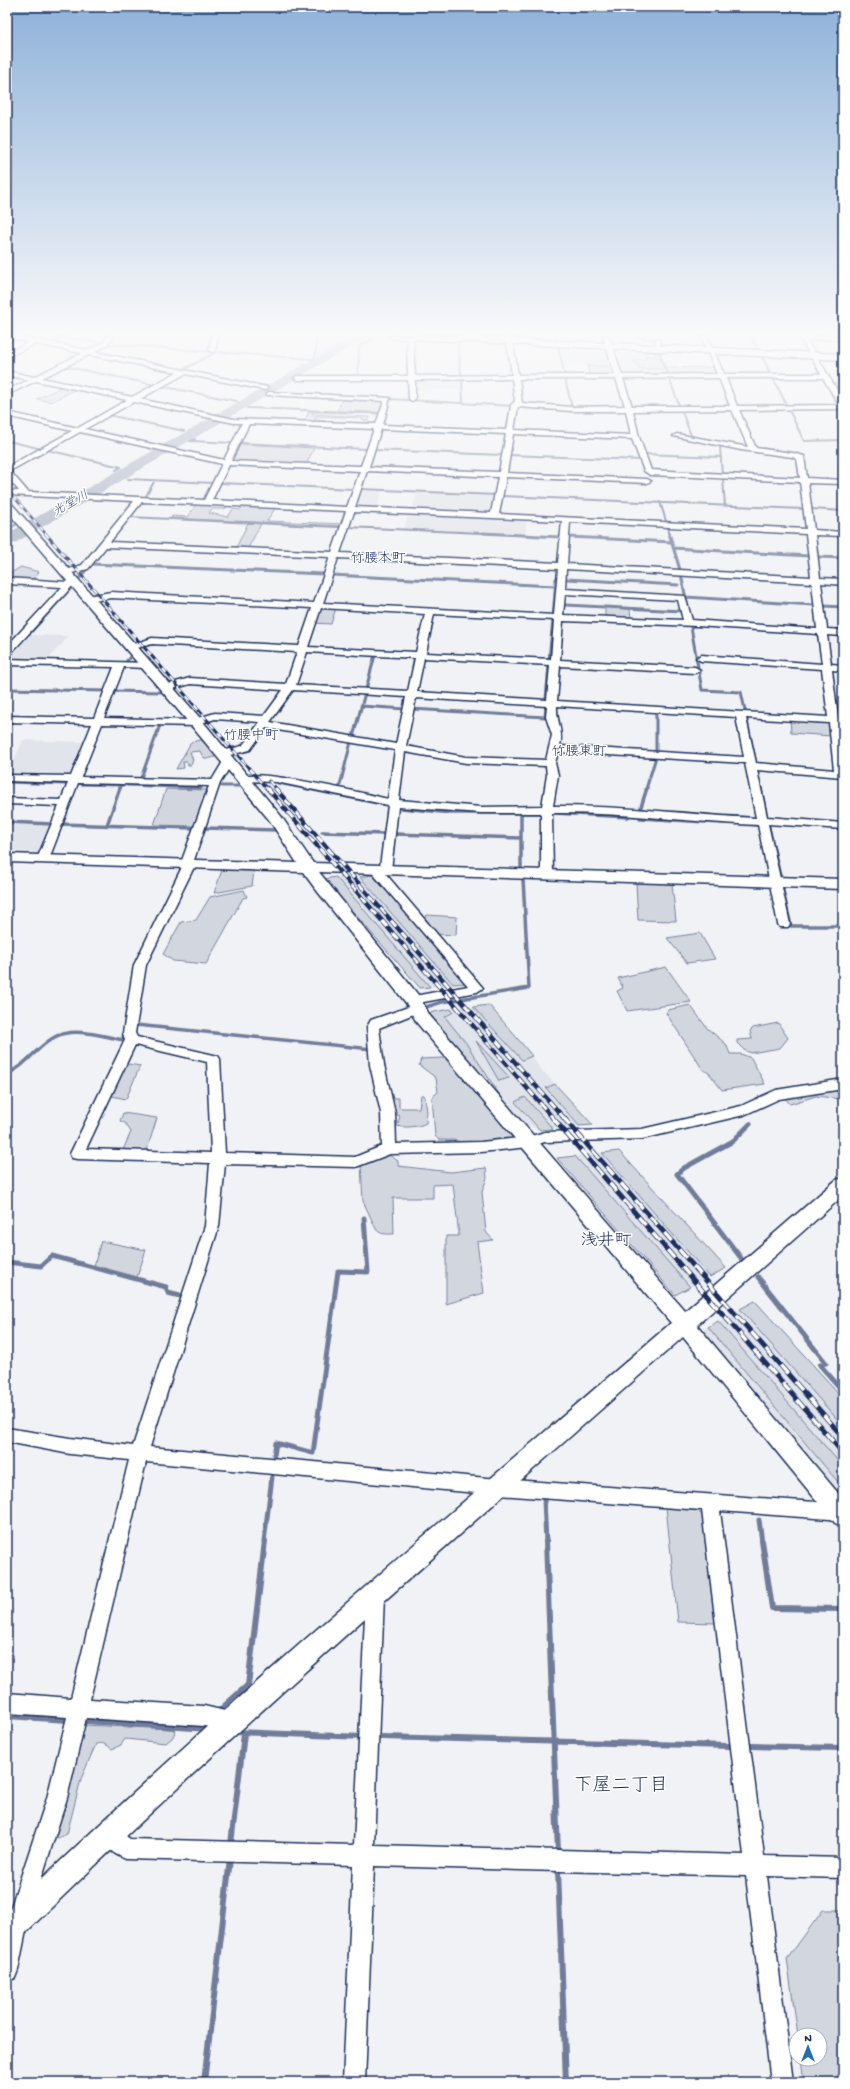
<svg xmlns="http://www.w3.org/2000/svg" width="850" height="2089" viewBox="0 0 850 2089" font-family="'Gochi Hand','Klee One',sans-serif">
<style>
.built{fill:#e1e4ea}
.green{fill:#d2d6df;stroke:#76829e}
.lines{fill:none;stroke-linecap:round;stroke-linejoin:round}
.stream-far4{stroke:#707c9a;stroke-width:2}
.stream-far3{stroke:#707c9a;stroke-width:3}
.stream-far2{stroke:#707c9a;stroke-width:3.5}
.stream-far1{stroke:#707c9a;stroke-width:5}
.stream{stroke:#707c9a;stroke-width:6}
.river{fill:#a8b0c2;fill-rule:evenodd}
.minor-casing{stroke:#1b2f5e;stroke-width:3}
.tertiary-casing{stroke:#1b2f5e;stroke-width:3}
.minor{fill:#fff;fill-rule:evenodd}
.tertiary{fill:#fff;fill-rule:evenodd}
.rail-far3-casing{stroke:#1b2f5e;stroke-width:2.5}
.rail-far2-casing{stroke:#1b2f5e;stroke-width:3}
.rail-far1-casing{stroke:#1b2f5e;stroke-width:4.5}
.rail-casing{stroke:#1b2f5e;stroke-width:5}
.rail-far3{stroke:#fff;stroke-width:1.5;stroke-dasharray:5;stroke-linecap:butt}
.rail-far2{stroke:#fff;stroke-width:2;stroke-dasharray:6;stroke-linecap:butt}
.rail-far1{stroke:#fff;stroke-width:3;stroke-dasharray:8;stroke-linecap:butt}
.rail{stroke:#fff;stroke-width:3.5;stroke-dasharray:11;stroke-linecap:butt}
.labels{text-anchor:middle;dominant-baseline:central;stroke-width:3;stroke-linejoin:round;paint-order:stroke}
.far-water-label{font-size:13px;font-style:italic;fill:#4c5c81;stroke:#fff}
.far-quarter-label{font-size:14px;fill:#1b2f5e;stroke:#fff}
.quarter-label{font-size:17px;fill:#1b2f5e;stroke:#fff}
.near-neighbourhood-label{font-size:19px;fill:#1b2f5e;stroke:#fff}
</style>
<rect width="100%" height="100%" fill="#f1f2f5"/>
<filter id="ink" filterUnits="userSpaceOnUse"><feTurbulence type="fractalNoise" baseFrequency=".025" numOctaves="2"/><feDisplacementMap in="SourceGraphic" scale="8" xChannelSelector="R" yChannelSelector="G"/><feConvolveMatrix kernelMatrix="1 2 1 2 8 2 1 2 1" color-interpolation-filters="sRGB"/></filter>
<g filter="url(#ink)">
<path class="built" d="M 115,336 L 213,336 L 210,351 L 109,343 Z
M 318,336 L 352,336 L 316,357 Z
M 559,346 L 606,348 L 613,366 L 563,365 Z
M 615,349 L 658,351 L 667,376 L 620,376 L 613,350 Z
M 413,380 L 460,380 L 461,391 L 413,390 Z
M 359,490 L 382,491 L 377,508 L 353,507 Z
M 417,492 L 497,496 L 494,514 L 412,510 Z
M 408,514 L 527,519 L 525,534 L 404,529 Z
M 30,635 L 69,636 L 47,660 L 8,659 Z
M 23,740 L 86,742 L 73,775 L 69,777 L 7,775 Z
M 10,824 L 53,825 L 39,854 L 7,853 L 7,831 Z
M 372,875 L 469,983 L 420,988 L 324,879 L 336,877 Z
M 489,1005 L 528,1051 L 540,1068 L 593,1125 L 540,1130 L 522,1123 L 429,1013 L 440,1010 Z
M 619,1151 L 726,1268 L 675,1295 L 557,1158 Z
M 755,1301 L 843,1398 L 843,1498 L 702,1330 Z"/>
<path class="green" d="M 652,351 L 658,351 L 664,369 L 639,369 L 638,365 L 633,361 L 636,359 L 644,360 L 646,357 L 644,356 L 655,356 L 656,353 Z
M 587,366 L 613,366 L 615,372 L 609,376 L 590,376 Z
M 716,367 L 719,375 L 669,376 L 666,368 Z
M 63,386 L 76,389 L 51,402 L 37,399 Z
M 343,398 L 386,400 L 381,413 L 337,411 Z
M 309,411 L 381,414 L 313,412 L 312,414 L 370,417 L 369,420 L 366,421 L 360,418 L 318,416 L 315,417 L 315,420 L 327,421 L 329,423 L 304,423 Z
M 239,444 L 314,448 L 306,465 L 231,462 Z
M 197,503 L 228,505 L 225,509 L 212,509 L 209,513 L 228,517 L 233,509 L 240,510 L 243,505 L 276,507 L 267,521 L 343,524 L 342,526 L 171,518 L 172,516 L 188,517 Z
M 248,523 L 261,524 L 247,550 L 235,550 Z
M 21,567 L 39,572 L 33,579 L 7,578 L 7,575 Z
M 322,607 L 336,608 L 331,624 L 314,623 L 319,608 Z
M 605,607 L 630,609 L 631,621 L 605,619 Z
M 790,719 L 824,721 L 829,724 L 831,736 L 791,733 Z
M 200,740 L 205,741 L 216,754 L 215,757 L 207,759 L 203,757 L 200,751 L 190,752 L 193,760 L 191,765 L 188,765 L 187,762 L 183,762 L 184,768 L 176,769 L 191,742 Z
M 166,789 L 208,790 L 194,826 L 154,825 Z
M 222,870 L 254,871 L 252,886 L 214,893 Z
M 372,875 L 469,983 L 453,984 L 360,877 Z
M 336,877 L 430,987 L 420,988 L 324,879 Z
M 636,883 L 672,884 L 676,921 L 638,920 Z
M 244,890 L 247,897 L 243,898 L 206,964 L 173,961 L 163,954 L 181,922 L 196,920 L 210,897 Z
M 427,915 L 457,917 L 456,935 L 433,934 L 428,927 L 428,921 L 424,918 Z
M 700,933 L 715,959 L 687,963 L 667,938 Z
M 666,967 L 691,1002 L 627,1011 L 617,991 L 623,988 L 618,978 Z
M 489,1005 L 528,1051 L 532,1056 L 522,1060 L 473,1007 Z
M 690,1005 L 707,1028 L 726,1044 L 730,1054 L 741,1054 L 751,1058 L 765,1084 L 722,1090 L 709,1073 L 703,1070 L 666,1013 L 668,1010 Z
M 451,1009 L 453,1012 L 445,1017 L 466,1043 L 507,1106 L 429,1013 Z
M 778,1023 L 788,1038 L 780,1048 L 751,1053 L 744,1050 L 737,1043 L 737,1040 L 752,1039 L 750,1031 L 753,1028 Z
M 476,1041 L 509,1077 L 509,1078 L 499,1081 Z
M 444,1058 L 451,1061 L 515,1140 L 467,1144 L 454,1140 L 439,1140 L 435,1136 L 432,1097 L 438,1092 L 436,1078 L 419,1065 L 421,1059 Z
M 129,1064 L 140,1066 L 126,1099 L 107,1095 L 123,1069 Z
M 555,1084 L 593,1125 L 579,1126 L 546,1088 Z
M 835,1088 L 841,1099 L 816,1096 L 790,1104 L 783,1096 Z
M 421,1095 L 424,1095 L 425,1097 L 427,1112 L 426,1123 C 420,1127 404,1128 397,1126 L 400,1116 L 394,1114 L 391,1098 L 399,1098 L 399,1107 L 401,1108 L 419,1108 Z
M 525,1097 L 553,1129 L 540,1130 L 515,1102 Z
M 123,1113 L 157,1118 L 146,1153 L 122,1152 L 131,1132 L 125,1123 L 120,1121 Z
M 619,1151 L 726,1268 L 710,1277 L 602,1153 Z
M 389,1155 L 398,1161 L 398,1166 L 451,1172 L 486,1168 L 487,1178 L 482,1192 L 486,1232 L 493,1240 L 477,1242 L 484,1293 L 446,1304 L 446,1236 L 459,1236 L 453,1184 L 433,1185 L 433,1198 L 393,1198 L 394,1234 C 387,1234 380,1235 376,1229 L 363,1201 L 361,1165 Z
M 575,1156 L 690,1287 L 675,1295 L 557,1158 Z
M 101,1241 L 146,1250 L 137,1277 L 94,1266 Z
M 755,1301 L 843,1398 L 843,1426 L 740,1309 Z
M 718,1321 L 843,1467 L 843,1488 L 708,1327 Z
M 666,1507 L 698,1511 L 705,1518 L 717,1623 L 678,1622 Z
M 83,1725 L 172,1729 L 176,1731 L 172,1738 L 166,1743 L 125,1739 L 121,1745 L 112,1749 C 107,1745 103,1742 96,1744 L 81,1779 L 67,1834 L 58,1838 L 51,1835 Z
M 823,1910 L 843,1910 L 843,2082 L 804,2082 L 801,2059 L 820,2059 L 820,2035 L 798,2035 L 787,1959 Z"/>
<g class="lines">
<path class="stream-far4" d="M 58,336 L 102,343
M 556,336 L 557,342
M 636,336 L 654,340 L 656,347
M 751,336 L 758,351
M 458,342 L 461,377
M 50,344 L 62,338
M 108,344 L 313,359 L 315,357 L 317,336
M 108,344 L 114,336
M 558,346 L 565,376
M 659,351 L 668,376
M 762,356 L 771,375
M 819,359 L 843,400
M 63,366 L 156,385
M 183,370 L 216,352 L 219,336
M 358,378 L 359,346 L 375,338
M 669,378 L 680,408
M 773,378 L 787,406
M 286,379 L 294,379
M 462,379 L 463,403
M 565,379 L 572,408
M 160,386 L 237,401
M 242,402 L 245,403
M 236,408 L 242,408
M 247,408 L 380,413
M 788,408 L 804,441 L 843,440
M 387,409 L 390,399 L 513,406
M 681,409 L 692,438
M 108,415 L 184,431
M 189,432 L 192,433
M 185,437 L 190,438
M 195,439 L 190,441 L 235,443
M 8,441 L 42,449
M 239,443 L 367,449
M 720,446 L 722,475
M 47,450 L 121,467 L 116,470
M 373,450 L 503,455
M 643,454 L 721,457
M 509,455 L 641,460
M 121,471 L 124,472
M 114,478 L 118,479
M 128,479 L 214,483
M 723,479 L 725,506
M 220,483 L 353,489
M 361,489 L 496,495
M 503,496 L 804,509
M 145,498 L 155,480
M 660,502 L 666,521
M 812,509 L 843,511
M 7,513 L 17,524 L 7,530
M 129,517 L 339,527
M 667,525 L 670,534
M 347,527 L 504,534"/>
<path class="stream-far3" d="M 483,533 L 560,537
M 669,533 L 680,570
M 569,537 L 672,542
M 673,548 L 809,556
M 819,557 L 843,558
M 91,564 L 324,574
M 333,571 L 331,575 L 555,586
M 681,574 L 688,609
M 566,579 L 678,585
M 78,580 L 89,566
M 686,597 L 814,605
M 566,605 L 682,611
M 824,606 L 843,607
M 553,617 L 556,579
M 691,627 L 702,690 L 741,692 L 745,710
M 30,633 L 71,588
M 7,657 L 13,651
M 549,659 L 553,620
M 121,663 L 125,663 L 130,657
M 7,689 L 106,691
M 366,689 L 375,655
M 113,691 L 161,692
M 546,699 L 549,665
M 361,706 L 405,709
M 412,709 L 545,717 L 546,704
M 656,711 L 656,752
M 746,716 L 756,763
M 353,737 L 365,693
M 757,770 L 761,789
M 141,778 L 160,725
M 7,782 L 65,784
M 278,783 L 309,789
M 81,784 L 123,785
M 127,785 L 201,788
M 222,786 L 239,786
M 120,789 L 121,785
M 339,789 L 351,742
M 646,789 L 656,757"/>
<path class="stream-far2" d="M 304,788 L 387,805
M 761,788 L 767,818
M 641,807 L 647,788
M 401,808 L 451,813 L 539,813
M 521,813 L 521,868
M 555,813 L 628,817
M 640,818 L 756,825
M 7,822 L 53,824
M 768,823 L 780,876
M 60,824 L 193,828
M 107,825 L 120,788
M 204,828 L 276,830
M 322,832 L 385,834
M 394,834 L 521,838
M 782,887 L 791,926 L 843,926
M 426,1007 L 442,1002 L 529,988 L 523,879
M 134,1030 L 136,1025 L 372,1049
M 7,1074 C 26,1066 36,1048 53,1038 C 73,1026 102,1036 123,1040 L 124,1031"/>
<path class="stream-far1" d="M 741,1258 L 677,1174 L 684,1168 L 733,1141 L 750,1124
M 7,1262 L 41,1266 L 52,1256 L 166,1287 L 168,1293 L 184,1297
M 758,1277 L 826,1363 L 820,1365 L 843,1391
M 274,1455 L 276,1443 L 313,1453 L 338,1271 L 368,1272 L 364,1218
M 544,1500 L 546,1542
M 759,1520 L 762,1542
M 264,1542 L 272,1477"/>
<path class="stream" d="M 546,1541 L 558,1853
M 762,1541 L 772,1608 L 843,1609
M 220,1710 L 248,1685 L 265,1541
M 7,1716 L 67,1720
M 86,1721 L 209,1729
M 234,1732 L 363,1737
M 381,1737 L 730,1746
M 751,1746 L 843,1748
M 231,1844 L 244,1734
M 558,1870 L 566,2082
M 204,2082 L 230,1859"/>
<path class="river" d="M 354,336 L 369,336 L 13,544 L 7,546 L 7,534 Z"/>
<defs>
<path id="minor" d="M 7,336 L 18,336 L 87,350 L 103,343 L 107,336 L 114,336 L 107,345 L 95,352 L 267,387 L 267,389 L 265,390 L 185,374 L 140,399 L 234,419 L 376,424 L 384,401 L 267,395 L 267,393 L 269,392 L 390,398 L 383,425 L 507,430 L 511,405 L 515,401 L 512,379 L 415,380 L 415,399 L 412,401 L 409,399 L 408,380 L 297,380 L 294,378 L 297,376 L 408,376 L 407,336 L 413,337 L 415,376 L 512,375 L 506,336 L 512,336 L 518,375 L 615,375 L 603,336 L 609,336 L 622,375 L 717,374 L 701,336 L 707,336 L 724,374 L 821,374 L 799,336 L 843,336 L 843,339 L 807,340 L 843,400 L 843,409 L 739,410 L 756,448 L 793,453 L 804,456 L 807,478 L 843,480 L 843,484 L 808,483 L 814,530 L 843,532 L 843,536 L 815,535 L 820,578 L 843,579 L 843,585 L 821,583 L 827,629 L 843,630 L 843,636 L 827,635 L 831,664 L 843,665 L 843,671 L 832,670 L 838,718 L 843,718 L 843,724 L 839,724 L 843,757 L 843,777 L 757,770 L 767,817 L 843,823 L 843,829 L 768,824 L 790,924 L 788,927 L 780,927 L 778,924 L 758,825 C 689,822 621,812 552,813 L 553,875 L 547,878 L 541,875 L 541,813 L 481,813 L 398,807 L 391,870 L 385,873 L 483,988 L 477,992 L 413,1004 L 407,1000 L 409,997 L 468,986 L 369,869 L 375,866 L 380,867 L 388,805 L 276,782 L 242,781 L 237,778 C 247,766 368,794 388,799 L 395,750 L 266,728 L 250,750 L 222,757 L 217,754 L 218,752 L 242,746 L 260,722 L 215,719 L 201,723 L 196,726 L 102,724 L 81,777 L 212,780 L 224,760 L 228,759 L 233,762 L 220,783 L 194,860 L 196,863 L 146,965 L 135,1033 L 137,1037 L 218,1056 L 220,1059 L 225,1153 L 355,1157 L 382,1146 L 381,1113 L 370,1065 L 367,1027 L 371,1020 L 417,1004 L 421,1005 L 423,1008 L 421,1011 L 379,1028 L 384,1065 L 395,1113 L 396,1144 L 481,1142 L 528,1137 L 545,1132 L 642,1129 L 741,1106 L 776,1090 L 843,1079 L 843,1089 L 779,1099 L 744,1115 L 642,1139 L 545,1142 L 528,1147 L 481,1152 L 390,1154 L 356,1167 L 225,1164 L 219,1226 L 150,1447 L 498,1479 L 843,1504 L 843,1520 L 720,1511 L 764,1856 L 843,1858 L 843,1878 L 767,1876 L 793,2082 L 771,2082 L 746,1876 L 374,1866 L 365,2082 L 343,2082 L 353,1865 L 126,1859 C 115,1855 102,1846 97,1834 L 100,1827 L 107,1824 L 114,1827 L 130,1839 L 354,1845 L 366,1596 L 369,1590 L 375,1587 L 381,1590 L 384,1596 L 374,1845 L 744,1855 L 702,1510 L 498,1495 L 146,1462 L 90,1699 L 204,1706 L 238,1714 L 241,1721 L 238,1728 L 231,1731 L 204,1726 L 86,1718 L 67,1798 L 28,1921 L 18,1970 L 15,1978 L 7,1981 L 7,1919 L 47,1798 L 67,1717 L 7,1713 L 7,1693 L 71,1698 L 129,1460 L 70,1454 L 7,1442 L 7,1428 L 70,1438 L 133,1446 L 205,1226 L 210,1163 L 77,1159 L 72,1158 L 70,1154 L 125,1040 L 123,1033 L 134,965 L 183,865 L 181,863 L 209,786 L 78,783 L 49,859 L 47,861 L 39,861 L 37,859 L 59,806 L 7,804 L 7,798 L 61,800 L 68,783 L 7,781 L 7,775 L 71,776 L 92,724 L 7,722 L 7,716 L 94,718 L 114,667 L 7,665 L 7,659 L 148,663 L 148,667 L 145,668 L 124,667 L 104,718 L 191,720 L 215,713 L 264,716 L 283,690 L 190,684 L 165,691 L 160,688 L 162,686 L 190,678 L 286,684 L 297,652 L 152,644 L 130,650 L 125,647 L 152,638 L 299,646 L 312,608 L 111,598 L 88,602 L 84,599 L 88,596 L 111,592 L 314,603 L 330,557 L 106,547 L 88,569 L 63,575 L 63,571 L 82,565 L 134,501 L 7,495 L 7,491 L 19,491 L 7,477 L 7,467 L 72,431 L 7,416 L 7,412 L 78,428 L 127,400 L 36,381 L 7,395 L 7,390 L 29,380 L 7,375 L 7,371 L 34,377 L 82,353 L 36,344 L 7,357 L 7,353 L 29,342 L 7,338 ZM 89,355 L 177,372 L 132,397 L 42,378 ZM 719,378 L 730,406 L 632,406 L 623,379 ZM 726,378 L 823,378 L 839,405 L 737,406 ZM 519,379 L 616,379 L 625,406 L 571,407 L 522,403 ZM 134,402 L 234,423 L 242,423 L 224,460 L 85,429 ZM 518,407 L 571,411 L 626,411 L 631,435 L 514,430 ZM 732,410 L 748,447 L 677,434 L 673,436 L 741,450 L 792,457 L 797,459 L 800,478 L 651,470 L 639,437 L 633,411 ZM 249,424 L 374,429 L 361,466 L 231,461 ZM 381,429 L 506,434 L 499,472 L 369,467 ZM 80,432 L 222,464 L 204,500 L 28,492 L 10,471 ZM 513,434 L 632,439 L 644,471 L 650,475 L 800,482 L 806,529 L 499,514 L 506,477 L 647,483 L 651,481 L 647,479 L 507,473 ZM 229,465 L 360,471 L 347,507 L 212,500 ZM 367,471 L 498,477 L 491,513 L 355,507 ZM 142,502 L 346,511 L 332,552 L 110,542 ZM 354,512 L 562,521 L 558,563 L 340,553 ZM 570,522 L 806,534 L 811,577 L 567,564 ZM 338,558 L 558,569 L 554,615 L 323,603 ZM 566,569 L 812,583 L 817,629 L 692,620 L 685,596 L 565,589 ZM 565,594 L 678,600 L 683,620 L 563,615 ZM 321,608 L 425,614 L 416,652 L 308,647 ZM 434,614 L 554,620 L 551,659 L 426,653 ZM 563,621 L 697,626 L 818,634 L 822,664 L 701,655 L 696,658 L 701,661 L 822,669 L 828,717 L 557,701 L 560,666 L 695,673 L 700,670 L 695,667 L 560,660 ZM 307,652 L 415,658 L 408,691 L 296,685 ZM 424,658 L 550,665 L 547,700 L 417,692 ZM 293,690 L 406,697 L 396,744 L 270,722 ZM 416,698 L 547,706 L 546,717 L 552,735 L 546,760 L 466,757 L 406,746 ZM 557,706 L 736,717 L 744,757 L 560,746 C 564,731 556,721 557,706 ZM 746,718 L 829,723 L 834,770 L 756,763 ZM 405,752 L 466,763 L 546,766 L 547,775 L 542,806 L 481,807 L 399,800 ZM 558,752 L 745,763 L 756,818 C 688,815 621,805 553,806 L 558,775 L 555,763 ZM 135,1045 L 207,1062 L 211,1153 L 86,1149 Z
M 212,336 L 218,336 L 215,350 L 212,352 L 209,350 Z
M 655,339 L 660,340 L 661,350 L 656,349 Z
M 7,578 L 67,582 L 73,578 L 77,581 L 10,654 L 7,655 L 7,646 L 62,587 L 7,584 Z"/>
<path id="tertiary" d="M 388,336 L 453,336 L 843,354 L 843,360 L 392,338 Z
M 7,502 L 11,503 L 200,718 L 281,816 L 313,863 L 843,879 L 843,889 L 319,872 L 419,996 L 430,1016 L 685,1311 L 836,1180 L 843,1178 L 843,1196 L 697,1325 L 843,1499 L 843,1527 L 835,1523 L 683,1337 C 459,1536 231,1731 17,1941 L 7,1945 L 7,1912 C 220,1707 447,1517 671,1323 L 417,1023 L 406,1003 L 314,887 L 303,872 L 7,862 L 7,854 L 297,863 L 270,821 L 190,724 L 7,511 Z"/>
</defs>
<use href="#minor" class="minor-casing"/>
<use href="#tertiary" class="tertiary-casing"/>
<use href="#minor" class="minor"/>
<use href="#tertiary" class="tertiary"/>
<defs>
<path id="rail-far3" d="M 7,489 L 46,534"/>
<path id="rail-far2" d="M 45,533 L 267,789
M 269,781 L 276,789"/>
<path id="rail-far1" d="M 267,788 L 553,1118
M 275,788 L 564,1118"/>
<path id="rail" d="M 552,1117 L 843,1453
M 563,1117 L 843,1437"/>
</defs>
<use href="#rail-far3" class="rail-far3-casing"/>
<use href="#rail-far2" class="rail-far2-casing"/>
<use href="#rail-far1" class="rail-far1-casing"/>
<use href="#rail" class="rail-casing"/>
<use href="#rail-far3" class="rail-far3"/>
<use href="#rail-far2" class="rail-far2"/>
<use href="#rail-far1" class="rail-far1"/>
<use href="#rail" class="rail"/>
</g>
</g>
<linearGradient id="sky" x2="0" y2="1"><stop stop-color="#8eb2d9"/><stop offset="0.53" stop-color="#f9f9fa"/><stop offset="1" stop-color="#f9f9fa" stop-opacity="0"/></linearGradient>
<rect width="850" height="629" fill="url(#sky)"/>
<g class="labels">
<g class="far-water-label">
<text transform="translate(71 504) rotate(-30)">光堂川</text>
</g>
<g class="far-quarter-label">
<text x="378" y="559">竹腰本町</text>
<text x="251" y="736">竹腰中町</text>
<text x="579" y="752">竹腰東町</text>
</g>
<g class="quarter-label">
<text x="606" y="1242">浅井町</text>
</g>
<g class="near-neighbourhood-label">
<text x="621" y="1786">下屋二丁目</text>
</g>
</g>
<rect width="850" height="2089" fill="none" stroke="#fff" stroke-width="24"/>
<rect x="12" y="12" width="826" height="2065" fill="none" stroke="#1b2f5e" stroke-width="1.5" filter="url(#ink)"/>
<g transform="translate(808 2047)"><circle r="19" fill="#ffffff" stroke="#a4acbf"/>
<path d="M0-3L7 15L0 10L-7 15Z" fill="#1f6fb2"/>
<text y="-6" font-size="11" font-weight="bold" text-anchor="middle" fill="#1b2f5e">N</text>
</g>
</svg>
